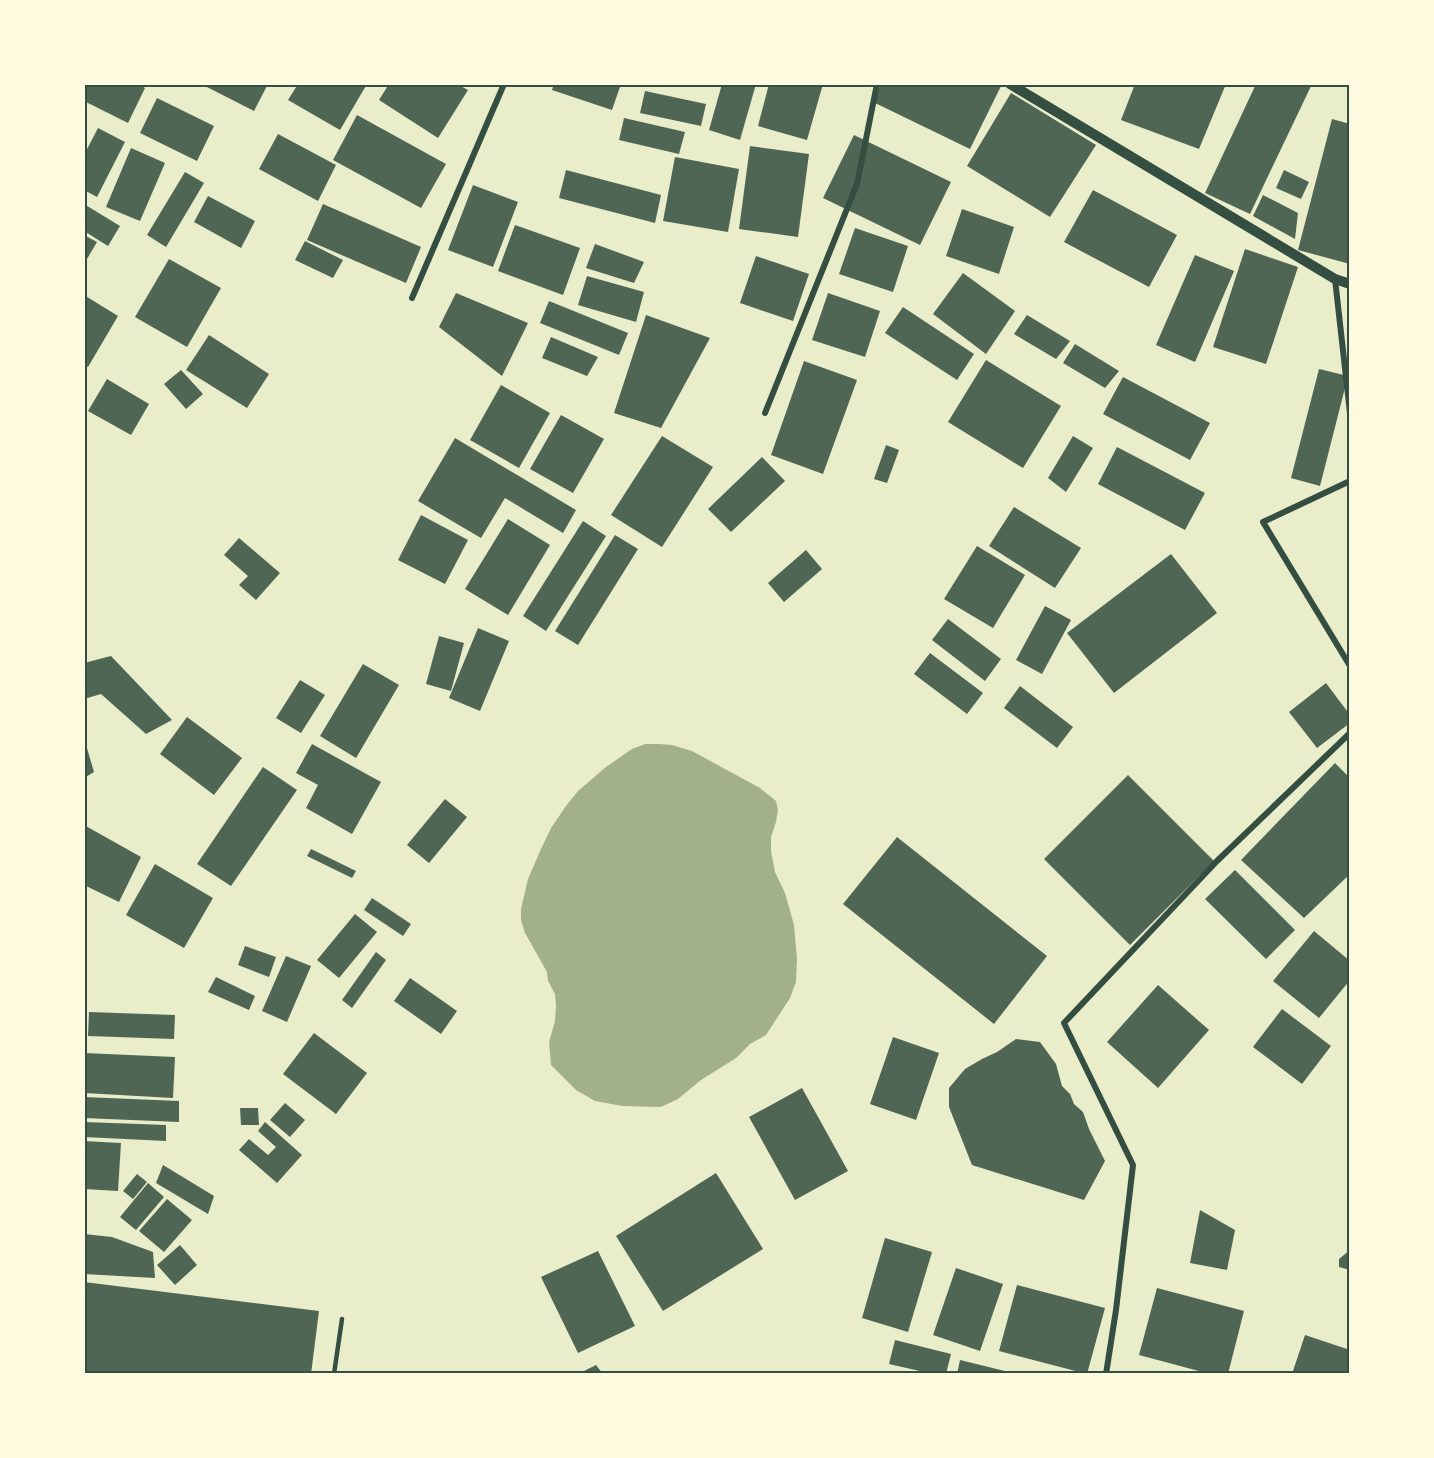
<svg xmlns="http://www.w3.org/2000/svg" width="1434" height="1458" viewBox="0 0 1434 1458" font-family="'Asap Condensed',sans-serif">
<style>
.water{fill:#a3b18a}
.building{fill:#4f6655}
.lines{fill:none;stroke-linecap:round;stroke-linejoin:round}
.service{stroke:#344e41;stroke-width:4.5}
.minor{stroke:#344e41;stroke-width:6}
.tertiary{stroke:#344e41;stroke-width:10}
.neatline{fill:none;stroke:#344e41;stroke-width:2}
</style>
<rect width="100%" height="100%" fill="#e9edc9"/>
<path class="water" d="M 645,744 L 659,744 L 672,745 L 692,751 L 760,788 L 776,801 L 778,810 L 776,822 L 771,837 L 771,851 L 775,872 L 785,893 L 794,925 L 797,959 L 796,982 L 790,998 L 766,1035 L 750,1044 L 736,1058 L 701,1080 L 678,1099 L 661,1107 L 622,1106 L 595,1101 L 576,1090 L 551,1065 L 549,1042 L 555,1021 L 556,1006 L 555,994 L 548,981 L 547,972 L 525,933 L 521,920 L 521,909 L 528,879 L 541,849 L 551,828 L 566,806 L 578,791 L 606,767 L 632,749 Z"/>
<path class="building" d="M 84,84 L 138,84 L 145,88 L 128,123 L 84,101 Z
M 201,84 L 268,84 L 254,111 Z
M 298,84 L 367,84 L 340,130 L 288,100 Z
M 389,84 L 457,84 L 468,90 L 438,138 L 379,100 Z
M 554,84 L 621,84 L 612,110 L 552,90 Z
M 722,84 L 756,84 L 740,140 L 709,130 Z
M 769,84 L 823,84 L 807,140 L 758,126 Z
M 881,84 L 996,84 L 1001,86 L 970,149 L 873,102 Z
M 1135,84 L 1226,84 L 1199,149 L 1121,120 Z
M 1256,84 L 1312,84 L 1250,214 L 1205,193 Z
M 645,91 L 706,104 L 701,126 L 640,113 Z
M 1011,93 L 1096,145 L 1050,217 L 967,166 Z
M 157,98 L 214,126 L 197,161 L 140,133 Z
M 357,115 L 446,164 L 421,208 L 333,160 Z
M 624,118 L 685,132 L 679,154 L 619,140 Z
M 1332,119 L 1350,124 L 1350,264 L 1298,250 Z
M 98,128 L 125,142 L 97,197 L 84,190 L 84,155 Z
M 278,134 L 336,165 L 318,201 L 259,169 Z
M 854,135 L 951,182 L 920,245 L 823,198 Z
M 750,146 L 809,154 L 798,237 L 739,229 Z
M 131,148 L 165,163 L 140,221 L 106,207 Z
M 675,157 L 739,169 L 728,232 L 663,221 Z
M 566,170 L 661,195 L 655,223 L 559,198 Z
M 1284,170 L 1309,182 L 1301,199 L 1276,188 Z
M 185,172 L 204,183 L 166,247 L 147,235 Z
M 473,185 L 518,202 L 493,267 L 448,250 Z
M 1093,190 L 1177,235 L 1149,287 L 1064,242 Z
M 1263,195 L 1298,213 L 1295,239 L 1253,216 Z
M 208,196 L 255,221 L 241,248 L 194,222 Z
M 84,204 L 120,226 L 108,246 L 84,231 Z
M 323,204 L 421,247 L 406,283 L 307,240 Z
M 962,209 L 1014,227 L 999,274 L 946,256 Z
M 515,225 L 580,248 L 563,295 L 498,271 Z
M 855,228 L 908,246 L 893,292 L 839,274 Z
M 84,235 L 97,242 L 84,264 Z
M 305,241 L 343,260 L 333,278 L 295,260 Z
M 595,244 L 644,262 L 634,283 L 586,268 Z
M 1245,249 L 1298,267 L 1266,364 L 1213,347 Z
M 1195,255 L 1234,271 L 1195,362 L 1156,345 Z
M 756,256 L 809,274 L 793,321 L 740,303 Z
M 169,259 L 221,288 L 187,347 L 135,317 Z
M 963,273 L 1015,311 L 986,354 L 933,314 Z
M 587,276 L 644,292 L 636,322 L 578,305 Z
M 456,293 L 528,323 L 502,376 L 439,327 Z
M 828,293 L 880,311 L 865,357 L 812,340 Z
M 84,295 L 118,316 L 88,367 L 84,364 Z
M 549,301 L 628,333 L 619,355 L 540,323 Z
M 903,307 L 974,354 L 957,380 L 885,333 Z
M 646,315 L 710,338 L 661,428 L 614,413 Z
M 1027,315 L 1070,341 L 1056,359 L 1014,334 Z
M 209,335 L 269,374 L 247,408 L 186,370 Z
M 551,337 L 598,357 L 587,376 L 542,358 Z
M 1075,344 L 1119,371 L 1105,388 L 1063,363 Z
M 986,360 L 1061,406 L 1023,468 L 948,422 Z
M 804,361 L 857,380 L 823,474 L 771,455 Z
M 1319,369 L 1348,376 L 1320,486 L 1291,478 Z
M 181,370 L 203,394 L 186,409 L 164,384 Z
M 1123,377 L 1210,423 L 1190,460 L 1103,414 Z
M 107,379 L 149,404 L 131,435 L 88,411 Z
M 501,385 L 550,413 L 519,468 L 470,440 Z
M 561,415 L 604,439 L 573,493 L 530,469 Z
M 662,436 L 713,467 L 662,547 L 611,515 Z
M 1073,436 L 1093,448 L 1066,492 L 1048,478 Z
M 455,438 L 576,510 L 563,533 L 505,498 L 481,538 L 418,501 Z
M 886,445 L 899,450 L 887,483 L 874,479 Z
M 1117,447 L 1205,493 L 1185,530 L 1098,484 Z
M 762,457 L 785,481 L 731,532 L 708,509 Z
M 1014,507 L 1081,548 L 1055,588 L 989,546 Z
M 421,515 L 468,540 L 445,584 L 398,560 Z
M 508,519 L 550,545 L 508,615 L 465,589 Z
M 583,521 L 606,536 L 546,631 L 523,616 Z
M 615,535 L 638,549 L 578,645 L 555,631 Z
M 239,538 L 280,573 L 256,600 L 239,585 L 248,576 L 224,555 Z
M 977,546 L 1025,575 L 993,628 L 944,599 Z
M 806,550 L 822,569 L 784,602 L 768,583 Z
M 1171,554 L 1217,613 L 1114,693 L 1067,633 Z
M 1045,606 L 1071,620 L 1042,674 L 1016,660 Z
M 948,619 L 1001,659 L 985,681 L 932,640 Z
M 478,628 L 509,641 L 480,711 L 449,698 Z
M 439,636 L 464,643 L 451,691 L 426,684 Z
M 930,653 L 983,693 L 967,714 L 914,674 Z
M 111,656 L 172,720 L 146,734 L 101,694 L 84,699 L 84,663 Z
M 363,664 L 399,685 L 356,758 L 320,736 Z
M 300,680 L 325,695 L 301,733 L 276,718 Z
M 1326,683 L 1350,715 L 1350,723 L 1317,748 L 1289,712 Z
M 1020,686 L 1073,727 L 1057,748 L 1004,708 Z
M 187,717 L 242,758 L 214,795 L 160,754 Z
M 84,738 L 94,772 L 84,778 Z
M 312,744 L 381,782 L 352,834 L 306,808 L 318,785 L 296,773 Z
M 1335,763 L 1350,778 L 1350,874 L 1304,918 L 1241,860 Z
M 263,767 L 297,790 L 231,886 L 197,864 Z
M 1128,775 L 1214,861 L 1130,945 L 1044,859 Z
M 445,799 L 467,817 L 429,863 L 407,845 Z
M 84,825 L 141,857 L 119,902 L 84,885 Z
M 897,837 L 1047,956 L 994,1024 L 843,904 Z
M 311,849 L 356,871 L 352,878 L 307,856 Z
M 155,864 L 213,898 L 184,948 L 126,915 Z
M 1235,870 L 1295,930 L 1266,959 L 1205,899 Z
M 372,898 L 411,924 L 403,936 L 364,910 Z
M 355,914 L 377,932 L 339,978 L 317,960 Z
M 1314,931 L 1350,961 L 1350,980 L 1319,1018 L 1273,981 Z
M 245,946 L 276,957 L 269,977 L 238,965 Z
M 376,952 L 386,960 L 352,1008 L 342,1000 Z
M 286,956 L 311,966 L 287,1022 L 262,1011 Z
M 216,977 L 255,996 L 249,1010 L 208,992 Z
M 410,978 L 457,1011 L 441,1034 L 394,1001 Z
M 1158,985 L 1209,1030 L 1158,1088 L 1107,1042 Z
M 1282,1009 L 1331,1046 L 1302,1084 L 1253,1047 Z
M 89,1012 L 175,1015 L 174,1039 L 88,1036 Z
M 314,1033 L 367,1073 L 336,1114 L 283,1074 Z
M 893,1037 L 939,1053 L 916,1120 L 870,1104 Z
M 1016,1039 L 1040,1042 L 1056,1064 L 1062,1086 L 1070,1094 L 1074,1104 L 1083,1112 L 1089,1129 L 1105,1161 L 1084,1200 L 972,1165 L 949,1107 L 949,1088 L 965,1069 L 982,1059 L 997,1052 Z
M 84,1053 L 175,1057 L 173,1098 L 84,1093 Z
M 802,1088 L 848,1171 L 795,1200 L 749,1117 Z
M 84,1097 L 179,1101 L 179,1122 L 84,1118 Z
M 285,1103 L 305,1120 L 290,1137 L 270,1120 Z
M 240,1108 L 258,1108 L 259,1125 L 241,1125 Z
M 84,1122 L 166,1125 L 166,1141 L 84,1137 Z
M 265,1122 L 302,1155 L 277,1183 L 239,1150 L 249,1139 L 268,1155 L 276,1147 L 258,1131 Z
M 84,1141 L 121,1143 L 118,1191 L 84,1189 Z
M 163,1165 L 214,1196 L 208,1214 L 156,1183 Z
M 716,1173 L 763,1249 L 663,1311 L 616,1236 Z
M 137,1174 L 147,1182 L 133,1199 L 123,1191 Z
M 148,1183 L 164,1197 L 136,1230 L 120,1217 Z
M 167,1199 L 192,1220 L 164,1252 L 139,1231 Z
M 1200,1210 L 1235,1230 L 1227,1270 L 1190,1263 Z
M 84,1234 L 112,1237 L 153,1252 L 155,1278 L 84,1274 Z
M 885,1238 L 932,1252 L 908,1332 L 862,1318 Z
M 180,1245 L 197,1265 L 175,1285 L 157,1265 Z
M 1350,1250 L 1350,1270 L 1339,1267 L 1339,1259 Z
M 598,1251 L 635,1326 L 578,1353 L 541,1277 Z
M 956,1268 L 1003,1284 L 980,1351 L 933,1335 Z
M 84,1282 L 319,1311 L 311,1374 L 84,1374 Z
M 1017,1285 L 1105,1308 L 1087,1374 L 999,1351 Z
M 1157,1288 L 1244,1311 L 1228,1374 L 1210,1374 L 1139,1355 Z
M 1305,1335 L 1350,1350 L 1350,1374 L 1292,1374 Z
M 895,1340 L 951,1354 L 946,1374 L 933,1374 L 889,1364 Z
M 960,1360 L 1013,1373 L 1013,1374 L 957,1374 Z
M 596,1365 L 603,1374 L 578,1374 Z"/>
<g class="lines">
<path class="service" d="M 334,1374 L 342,1319"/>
<path class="minor" d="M 1335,279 L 1350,413
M 412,298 L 504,84
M 765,413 L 857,184 L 877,84
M 1350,481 L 1263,522 L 1350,666
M 1106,1374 L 1116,1310 L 1133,1165 L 1064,1023 L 1217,861 L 1350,733"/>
<path class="tertiary" d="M 1010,84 L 1335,279 L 1350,284"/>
</g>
<rect width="1434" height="1458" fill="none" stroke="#fefae0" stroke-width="171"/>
<rect x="86" y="86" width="1262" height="1286" class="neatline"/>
</svg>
